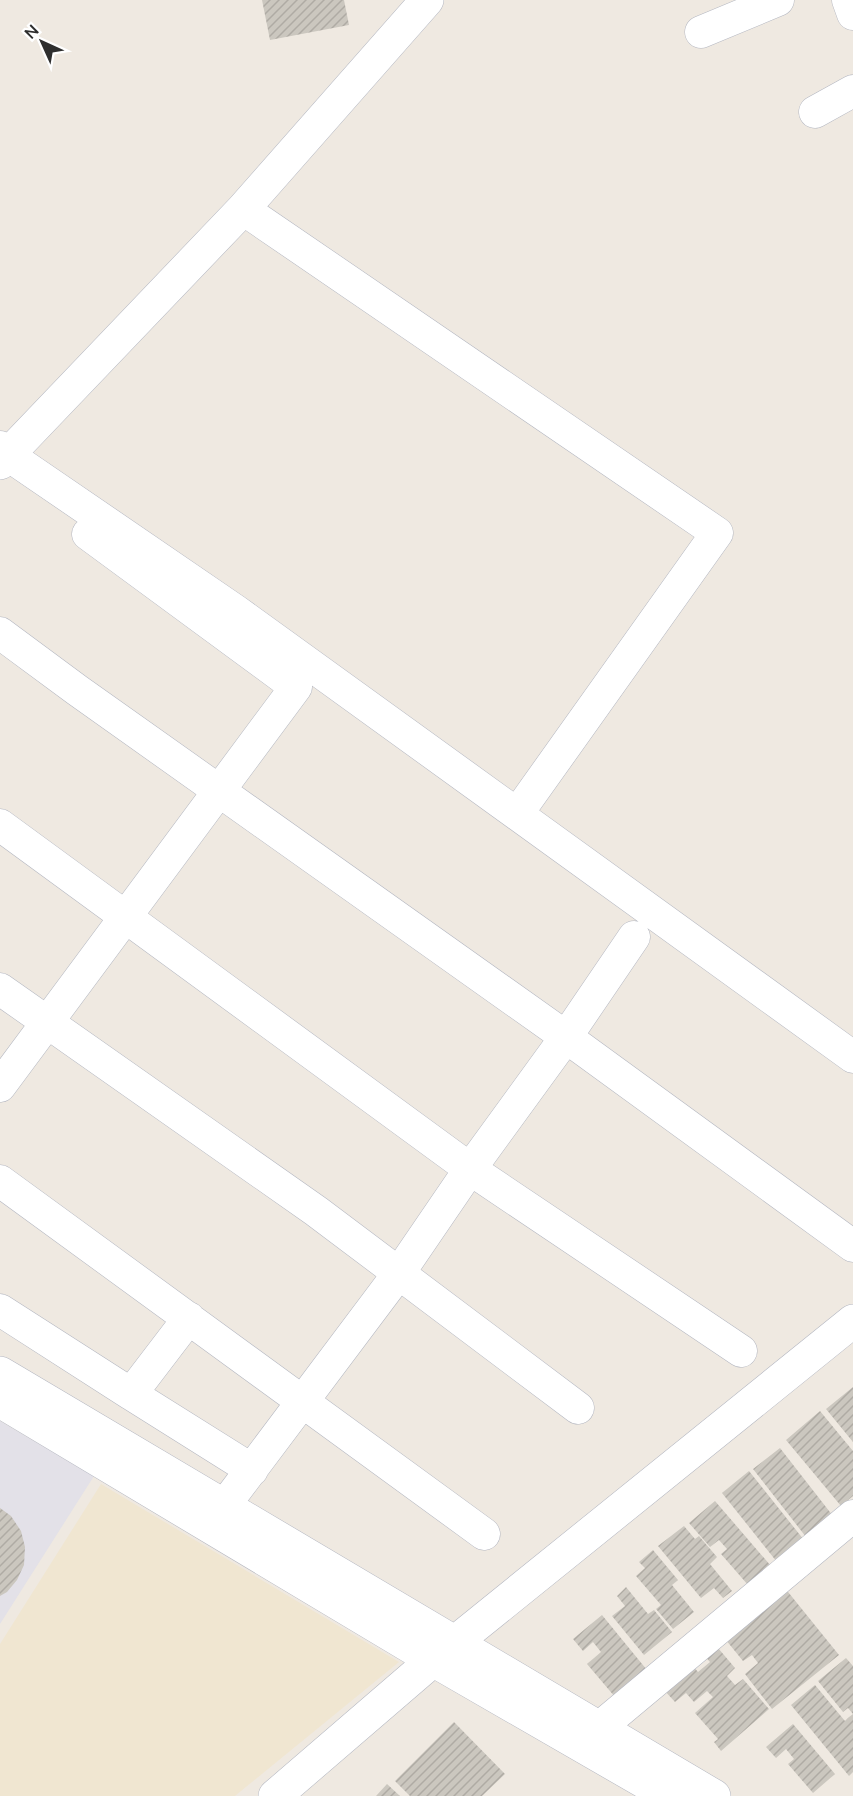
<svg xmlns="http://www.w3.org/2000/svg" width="853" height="1796" viewBox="0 0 853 1796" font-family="Mulish,sans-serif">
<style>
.industrial{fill:#e3e1e8}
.education{fill:#f0e6d1}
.building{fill:url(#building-hatch)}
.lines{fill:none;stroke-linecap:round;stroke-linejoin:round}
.street-casing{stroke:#b4b7c1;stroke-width:33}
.secondary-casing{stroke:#b4b7c1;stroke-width:34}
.street{stroke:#fff;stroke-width:32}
.secondary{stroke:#fff;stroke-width:33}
</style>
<defs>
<pattern id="building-hatch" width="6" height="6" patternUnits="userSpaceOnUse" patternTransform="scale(1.5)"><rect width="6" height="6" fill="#cbc7bf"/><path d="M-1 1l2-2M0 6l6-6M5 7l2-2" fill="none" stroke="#afaba4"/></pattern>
</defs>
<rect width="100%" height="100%" fill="#efe9e1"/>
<path class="industrial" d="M 0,1421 L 94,1476 L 0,1624 Z"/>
<path class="education" d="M 101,1484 L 399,1662 L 235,1796 L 0,1796 L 0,1644 Z"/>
<path class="building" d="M 262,0 L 344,0 L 349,25 L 270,40 Z
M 853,1387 L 853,1442 L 826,1409 Z
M 820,1411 L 853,1451 L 853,1496 L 841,1506 L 786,1440 Z
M 780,1448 L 833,1516 L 806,1537 L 753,1469 Z
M 749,1471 L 804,1540 L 777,1562 L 722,1493 Z
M 715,1501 L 771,1566 L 748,1585 L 721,1554 L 727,1549 L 719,1540 L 710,1547 L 689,1523 Z
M 0,1508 L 11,1516 L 21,1531 L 25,1547 L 24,1565 L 17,1580 L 7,1592 L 0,1596 Z
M 684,1526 L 695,1539 L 699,1536 L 717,1557 L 710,1564 L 732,1591 L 723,1598 L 714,1588 L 701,1598 L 658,1546 Z
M 653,1550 L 678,1580 L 672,1585 L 694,1612 L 673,1629 L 656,1609 L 661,1605 L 636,1576 L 645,1568 L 639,1562 Z
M 780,1582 L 839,1655 L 772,1709 L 745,1674 L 758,1663 L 752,1655 L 743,1661 L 721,1634 Z
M 626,1587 L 648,1614 L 654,1610 L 672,1632 L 644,1655 L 612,1616 L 625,1606 L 617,1596 Z
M 602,1615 L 647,1670 L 615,1697 L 587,1664 L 601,1652 L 593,1642 L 583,1651 L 573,1639 Z
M 713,1642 L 735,1668 L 727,1676 L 735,1685 L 743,1679 L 769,1709 L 721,1751 L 714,1742 L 718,1739 L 695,1713 L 713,1697 L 707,1691 L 694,1702 L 686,1693 L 675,1702 L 664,1690 L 692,1665 L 698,1672 L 710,1662 L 701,1652 Z
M 846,1658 L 853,1666 L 853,1772 L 849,1776 L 791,1705 L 815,1685 L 845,1721 L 848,1718 L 853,1714 L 848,1708 L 843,1712 L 818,1681 Z
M 454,1722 L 505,1774 L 482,1796 L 410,1796 L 395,1781 Z
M 793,1724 L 835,1774 L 813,1793 L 788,1764 L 794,1759 L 786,1749 L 776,1758 L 766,1747 Z
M 387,1784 L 400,1796 L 376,1796 Z"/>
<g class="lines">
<defs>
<path id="street" d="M 848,0 L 853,14
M 701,32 L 778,0
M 815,112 L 853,91
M 243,209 L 717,533 L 517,814
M 0,447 L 8,455 L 236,611 L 853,1057
M 0,633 L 77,690 L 566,1037 L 853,1246
M 0,825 L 470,1169 L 741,1351
M 0,989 L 316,1211 L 578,1408
M 0,1086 L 296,687 L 88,534
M 0,1181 L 484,1534
M 0,1310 L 131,1394 L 189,1318
M 131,1394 L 252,1470
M 224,1506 L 399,1273 L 470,1169 L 566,1037 L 634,937
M 599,1728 L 853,1516"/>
<path id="secondary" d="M 0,463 L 243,209 L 427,0
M 0,1373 L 714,1796
M 0,1401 L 433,1660 L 669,1796
M 275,1796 L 433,1660 L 853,1321"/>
</defs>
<use href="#street" class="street-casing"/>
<use href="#secondary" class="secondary-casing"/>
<use href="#street" class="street"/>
<use href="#secondary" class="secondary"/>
</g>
<g transform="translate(42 42) rotate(315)" stroke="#ffffff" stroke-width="4.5" paint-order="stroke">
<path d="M0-4.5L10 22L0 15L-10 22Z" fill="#2e2e2e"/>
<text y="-9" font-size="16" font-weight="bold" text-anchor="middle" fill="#2e2e2e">N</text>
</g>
</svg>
